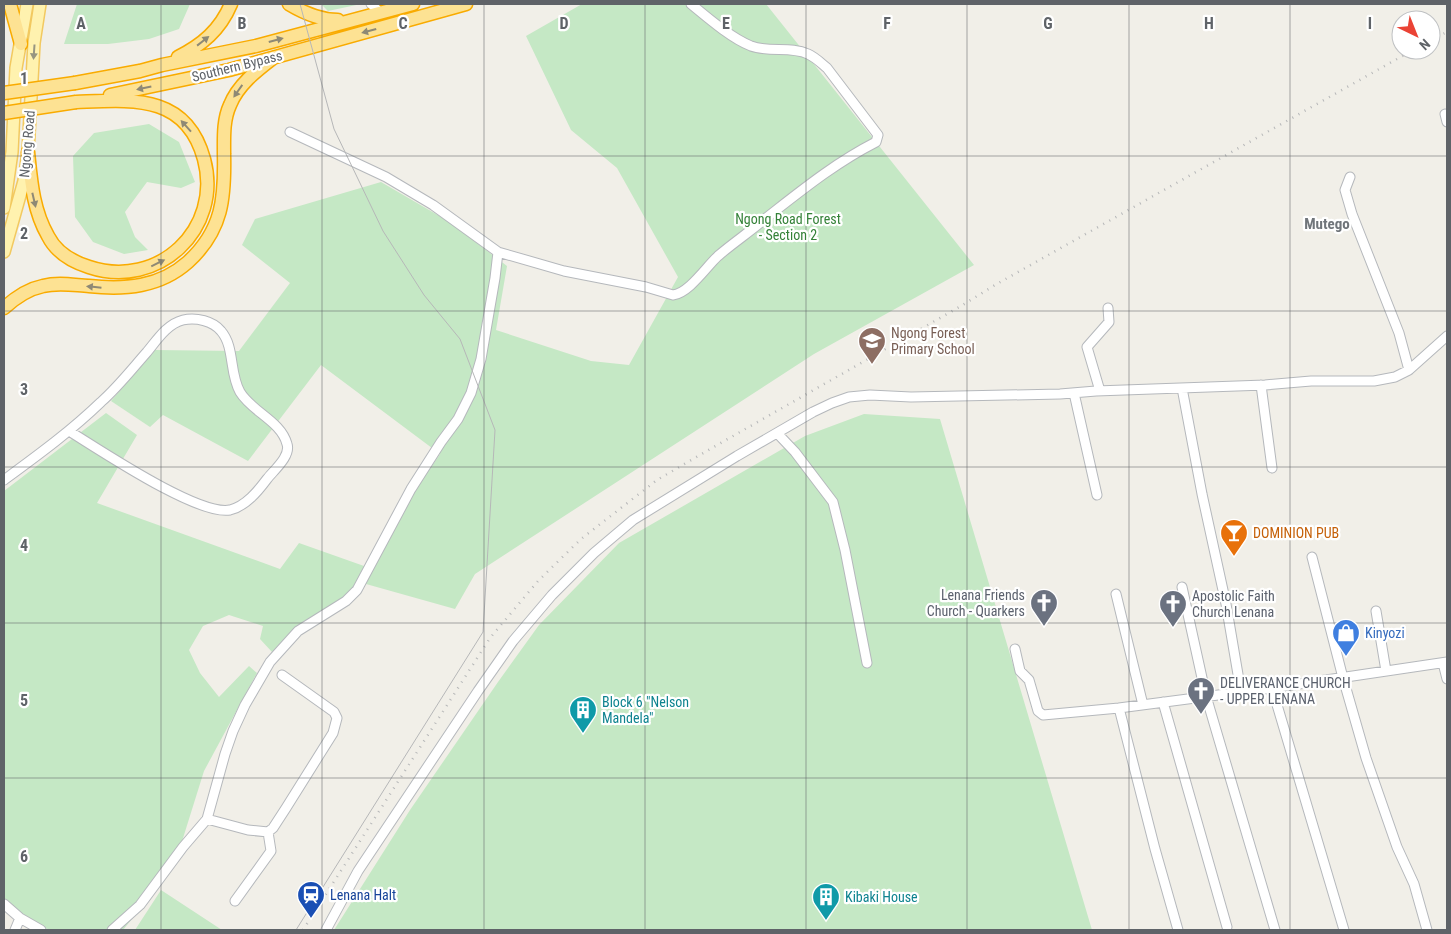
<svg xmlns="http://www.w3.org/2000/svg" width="1451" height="934" viewBox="0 0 1451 934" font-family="'Roboto Condensed',sans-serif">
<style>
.green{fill:#c5e8c5}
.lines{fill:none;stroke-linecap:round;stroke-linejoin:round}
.minor-casing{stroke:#b5b8bc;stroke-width:11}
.major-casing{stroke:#f2c960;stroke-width:14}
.highway-casing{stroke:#f9ab00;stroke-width:15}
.minor{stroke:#fff;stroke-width:9}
.major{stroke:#fff2af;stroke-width:11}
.highway{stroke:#fde293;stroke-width:12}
.tram{stroke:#b6b7b8;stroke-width:1}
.rail{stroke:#b6b7b8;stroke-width:2.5;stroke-dasharray:1 6;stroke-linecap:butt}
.highway-bridge-casing{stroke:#f9ab00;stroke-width:15;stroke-linecap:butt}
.highway-bridge{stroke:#fde293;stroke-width:12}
.oneway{fill:#8e8975}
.oneway2{fill:#979581}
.grid{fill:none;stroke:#5f6368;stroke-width:1;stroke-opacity:0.55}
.labels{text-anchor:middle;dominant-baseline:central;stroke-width:4.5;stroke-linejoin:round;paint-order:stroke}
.street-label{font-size:14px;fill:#5f6368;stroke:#fff}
.park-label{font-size:14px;fill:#348238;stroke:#fff}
.education-label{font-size:14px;fill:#785e54;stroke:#fff;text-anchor:start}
.food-label{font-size:14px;fill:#c56008;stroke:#fff;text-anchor:start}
.worship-label{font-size:14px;fill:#5b616d;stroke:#fff;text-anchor:start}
.shop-label{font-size:14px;fill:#366cbe;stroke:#fff;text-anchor:start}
.culture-label{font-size:14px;fill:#0d838f;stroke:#fff;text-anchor:start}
.transit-label{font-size:14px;fill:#164399;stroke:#fff;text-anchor:start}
.neighbourhood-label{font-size:15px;font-weight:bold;fill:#70757a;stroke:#fff}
.grid-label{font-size:16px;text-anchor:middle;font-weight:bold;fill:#5f6368;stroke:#fff;stroke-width:4.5;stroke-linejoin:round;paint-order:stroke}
</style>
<rect width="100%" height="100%" fill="#f1efe8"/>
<path class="green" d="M 77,4 L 190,4 L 179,29 L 149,39 L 108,44 L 64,44 Z
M 321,4 L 361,4 L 328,11 Z
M 582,4 L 766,4 L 974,265 L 814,354 L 475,574 L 455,609 L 366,584 L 296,626 L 272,652 L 260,639 L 263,626 L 229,615 L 203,626 L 189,650 L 200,673 L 219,697 L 249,666 L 257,673 L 204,771 L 174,867 L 123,930 L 51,930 L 29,923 L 4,899 L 4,491 L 106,413 L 137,435 L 97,503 L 280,569 L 299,543 L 364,566 L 440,454 L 321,365 L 248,461 L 163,415 L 150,427 L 111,401 L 155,350 L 239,351 L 290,283 L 242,245 L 255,219 L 381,182 L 448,221 L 507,266 L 496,330 L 591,361 L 629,365 L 678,277 L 617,168 L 571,130 L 526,36 Z
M 149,124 L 179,142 L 195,182 L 181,188 L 147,182 L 125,212 L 135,237 L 148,250 L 124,254 L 93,242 L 75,217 L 73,156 L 94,133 Z
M 864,414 L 940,419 L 1092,930 L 334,930 L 410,810 L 498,682 L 539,625 L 619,543 L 805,436 Z
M 161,890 L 222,930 L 135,930 Z"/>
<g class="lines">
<defs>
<path id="minor" d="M 371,4 L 381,13
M 1445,114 L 1447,122
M 1350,177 L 1345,190 L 1352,214 L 1399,333 L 1409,370
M 498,252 L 564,271 L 646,287 L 673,295 C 689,293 706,267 718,256 C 733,243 751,231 766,218 C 802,190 835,163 876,142 L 878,135 L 827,68 C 821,63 815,57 808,54 C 790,46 770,53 751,46 C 731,38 708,18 691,4
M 1261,385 L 1272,468
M 1182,388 L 1202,494 L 1226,604 L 1241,692
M 1100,391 L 1087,347 L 1109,322 L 1108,308
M 1074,393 L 1097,495
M 777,433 L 795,452 L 833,502 L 845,550 L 867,663
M 4,480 C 38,455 71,431 101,402 C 118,387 132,369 147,352 C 157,340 167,324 183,320 C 196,317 213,321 221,331 C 235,347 229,373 240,392 C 252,412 281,421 287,444 C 291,456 274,470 267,479 C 258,491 246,506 230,510 C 198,516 100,450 69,431
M 1312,557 L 1343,678 L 1366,758 L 1397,847 L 1414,884 L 1427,930
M 1182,587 L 1206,696 L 1275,930
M 1116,594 L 1143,705
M 1376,611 L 1386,671
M 1015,649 L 1020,671 L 1029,680 L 1038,711 L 1043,715 L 1119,708
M 1443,663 L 1447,679
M 1272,688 L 1344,930
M 1163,702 L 1227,927
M 207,819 L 248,830 L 268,832 L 273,828 L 286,808 L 333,733 L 337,718 L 334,712 L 282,675
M 235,901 L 271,851 L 268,832
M 4,904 L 20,918 L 41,930
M 15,930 L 20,918
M 112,930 L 140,905 L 183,847 L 207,819 L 225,754 L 233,731 L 245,705 L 270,662 L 298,631 L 346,601 L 357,590 L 411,489 L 441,442 L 458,419 L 471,393 L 481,359 L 495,278 L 498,252 L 433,205 L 386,177 L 290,132
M 326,930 L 358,871 L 478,691 L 513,641 L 552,595 L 594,553 L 633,520 L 737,456 L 813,412 L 832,403 L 849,397 L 870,395 L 911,397 L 1060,394 L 1096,391 L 1265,385 L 1311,381 L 1374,381 L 1395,377 L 1409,370 L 1447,336
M 1178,930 L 1155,849 L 1119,708 L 1272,688 L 1447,662"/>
<path id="major" d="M 4,208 L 12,152 L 16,68 L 27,4
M 4,252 L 24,181 L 28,152 L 34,43 L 40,4"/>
<path id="highway" d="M 10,4 L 21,44
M 289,4 C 304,13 320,20 338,20
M 178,57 C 202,45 220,30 231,4
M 75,83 L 140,71 L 162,65 L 256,46 L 413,4
M 110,95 L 229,70 L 466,4
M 28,152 C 31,181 33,210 48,236 C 56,252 73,262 89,267 C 158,290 223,229 204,159 C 186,93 131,100 76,102
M 4,308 C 15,298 28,289 43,286 C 58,282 73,285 89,286 C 125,290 160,287 188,262 C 223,230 225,197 224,154 C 224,138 223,120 230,105 C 238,85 256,71 273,58"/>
</defs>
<use href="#minor" class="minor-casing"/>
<use href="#major" class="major-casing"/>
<use href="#highway" class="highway-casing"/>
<use href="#minor" class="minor"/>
<use href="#major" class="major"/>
<use href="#highway" class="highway"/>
<path class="tram" d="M 296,930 L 483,632 L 495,430 L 460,339 L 424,295 L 383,231 L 334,129 L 300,4"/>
<path class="rail" d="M 1431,40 L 1447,32
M 303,930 L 490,638 L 538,581 L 581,539 L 657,480 L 712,448 L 961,306 L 995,285 L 1413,50"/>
<defs>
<path id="highway-bridge" d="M 4,93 L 75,83
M 4,113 L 76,102"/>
</defs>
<use href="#highway-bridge" class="highway-bridge-casing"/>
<use href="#highway-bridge" class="highway-bridge"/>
</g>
<defs><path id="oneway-solid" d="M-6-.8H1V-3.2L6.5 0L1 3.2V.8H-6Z" transform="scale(1.25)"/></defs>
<g class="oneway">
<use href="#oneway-solid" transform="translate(369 31) rotate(165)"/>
<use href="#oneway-solid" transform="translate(276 40) rotate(-15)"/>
<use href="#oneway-solid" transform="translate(203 41) rotate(-38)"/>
<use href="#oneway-solid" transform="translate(144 88) rotate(168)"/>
<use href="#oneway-solid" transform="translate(238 91) rotate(125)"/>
<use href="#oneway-solid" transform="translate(186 126) rotate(-132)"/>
<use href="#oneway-solid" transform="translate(34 200) rotate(77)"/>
<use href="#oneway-solid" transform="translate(158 263) rotate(-26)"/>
<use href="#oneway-solid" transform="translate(94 287) rotate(-174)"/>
</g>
<use class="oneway2" href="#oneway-solid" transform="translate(34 52) rotate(94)"/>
<path class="grid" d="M 161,4 L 161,930M 322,4 L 322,930M 484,4 L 484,930M 645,4 L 645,930M 806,4 L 806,930M 967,4 L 967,930M 1129,4 L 1129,930M 1290,4 L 1290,930M 4,156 L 1447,156M 4,311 L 1447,311M 4,467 L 1447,467M 4,623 L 1447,623M 4,778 L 1447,778"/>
<defs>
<symbol id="school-pin" viewBox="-11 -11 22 30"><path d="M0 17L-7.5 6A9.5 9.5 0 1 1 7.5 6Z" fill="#8d6e63" stroke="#fff"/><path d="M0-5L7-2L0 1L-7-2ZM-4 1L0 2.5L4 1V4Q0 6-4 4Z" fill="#fff"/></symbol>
<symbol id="bar-pin" viewBox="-11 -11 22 30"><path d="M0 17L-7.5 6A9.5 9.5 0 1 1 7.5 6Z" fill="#e8710a" stroke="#fff"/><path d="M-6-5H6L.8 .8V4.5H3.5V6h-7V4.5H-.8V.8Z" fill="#fff"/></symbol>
<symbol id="church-pin" viewBox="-11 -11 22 30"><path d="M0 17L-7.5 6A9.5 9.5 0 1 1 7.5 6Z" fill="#6b7280" stroke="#fff"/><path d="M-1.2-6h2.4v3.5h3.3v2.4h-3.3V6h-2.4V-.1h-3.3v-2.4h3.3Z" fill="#fff"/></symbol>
<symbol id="shop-pin" viewBox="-11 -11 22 30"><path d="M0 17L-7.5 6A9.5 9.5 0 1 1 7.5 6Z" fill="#3f7fe0" stroke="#fff"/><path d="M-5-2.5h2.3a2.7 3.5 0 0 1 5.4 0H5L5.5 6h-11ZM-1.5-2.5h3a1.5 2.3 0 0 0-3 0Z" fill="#fff"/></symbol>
<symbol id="building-pin" viewBox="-11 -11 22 30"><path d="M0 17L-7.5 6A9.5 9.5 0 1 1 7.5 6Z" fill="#0f9aa8" stroke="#fff"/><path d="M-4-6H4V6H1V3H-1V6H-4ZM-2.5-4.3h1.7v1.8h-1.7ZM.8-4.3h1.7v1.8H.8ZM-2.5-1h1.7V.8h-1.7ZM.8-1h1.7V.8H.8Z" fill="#fff"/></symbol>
<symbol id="station-pin" viewBox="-11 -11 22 30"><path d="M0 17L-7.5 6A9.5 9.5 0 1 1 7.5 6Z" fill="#1a4fb4" stroke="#fff"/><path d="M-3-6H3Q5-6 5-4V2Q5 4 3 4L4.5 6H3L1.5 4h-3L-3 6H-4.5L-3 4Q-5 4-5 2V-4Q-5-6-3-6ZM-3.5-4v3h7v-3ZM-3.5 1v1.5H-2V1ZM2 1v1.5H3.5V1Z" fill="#fff"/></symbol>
</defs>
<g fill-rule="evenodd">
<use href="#school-pin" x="856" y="325" width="32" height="43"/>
<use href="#bar-pin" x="1218" y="517" width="32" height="43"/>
<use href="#church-pin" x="1028" y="587" width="32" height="43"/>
<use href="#church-pin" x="1157" y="588" width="32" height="43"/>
<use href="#shop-pin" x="1330" y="617" width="32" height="43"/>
<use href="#church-pin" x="1185" y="675" width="32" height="43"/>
<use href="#building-pin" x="567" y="694" width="32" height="43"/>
<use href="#station-pin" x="295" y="879" width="32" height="43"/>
<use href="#building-pin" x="810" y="881" width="32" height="43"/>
</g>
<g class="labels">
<g class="street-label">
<text transform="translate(237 66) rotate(-14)">Southern Bypass</text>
<text transform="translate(27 144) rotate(-85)">Ngong Road</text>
</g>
<g class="park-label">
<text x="788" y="219">Ngong Road Forest<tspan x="788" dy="16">- Section 2</tspan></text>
</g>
<g class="education-label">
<text x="891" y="333">Ngong Forest<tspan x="891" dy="16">Primary School</tspan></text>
</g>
<g class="food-label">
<text x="1253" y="533">DOMINION PUB</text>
</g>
<g class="worship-label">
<text x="1025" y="595" text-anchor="end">Lenana Friends<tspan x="1025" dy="16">Church - Quarkers</tspan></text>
<text x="1192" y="596">Apostolic Faith<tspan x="1192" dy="16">Church Lenana</tspan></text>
<text x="1220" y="683">DELIVERANCE CHURCH<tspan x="1220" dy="16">- UPPER LENANA</tspan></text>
</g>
<g class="shop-label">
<text x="1365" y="633">Kinyozi</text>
</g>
<g class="culture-label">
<text x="602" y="702">Block 6 "Nelson<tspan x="602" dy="16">Mandela"</tspan></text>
<text x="845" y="897">Kibaki House</text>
</g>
<g class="transit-label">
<text x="330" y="895">Lenana Halt</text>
</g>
<g class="neighbourhood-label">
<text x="1327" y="224">Mutego</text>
</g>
</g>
<g class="grid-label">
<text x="81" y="29">A</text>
<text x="242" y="29">B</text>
<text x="403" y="29">C</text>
<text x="564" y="29">D</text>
<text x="726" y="29">E</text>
<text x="887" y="29">F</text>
<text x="1048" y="29">G</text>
<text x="1209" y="29">H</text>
<text x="1370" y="29">I</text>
<text x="24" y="84">1</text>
<text x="24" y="239">2</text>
<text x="24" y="395">3</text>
<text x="24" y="551">4</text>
<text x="24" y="706">5</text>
<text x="24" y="862">6</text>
</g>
<rect width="1451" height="934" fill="none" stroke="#5f6368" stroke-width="10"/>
<g transform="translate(1416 35) rotate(137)"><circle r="24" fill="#ffffff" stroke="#bfc1c3"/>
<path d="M0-4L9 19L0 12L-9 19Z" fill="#ea4335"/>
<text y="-8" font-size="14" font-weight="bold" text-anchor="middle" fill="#5f6368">N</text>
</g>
</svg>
